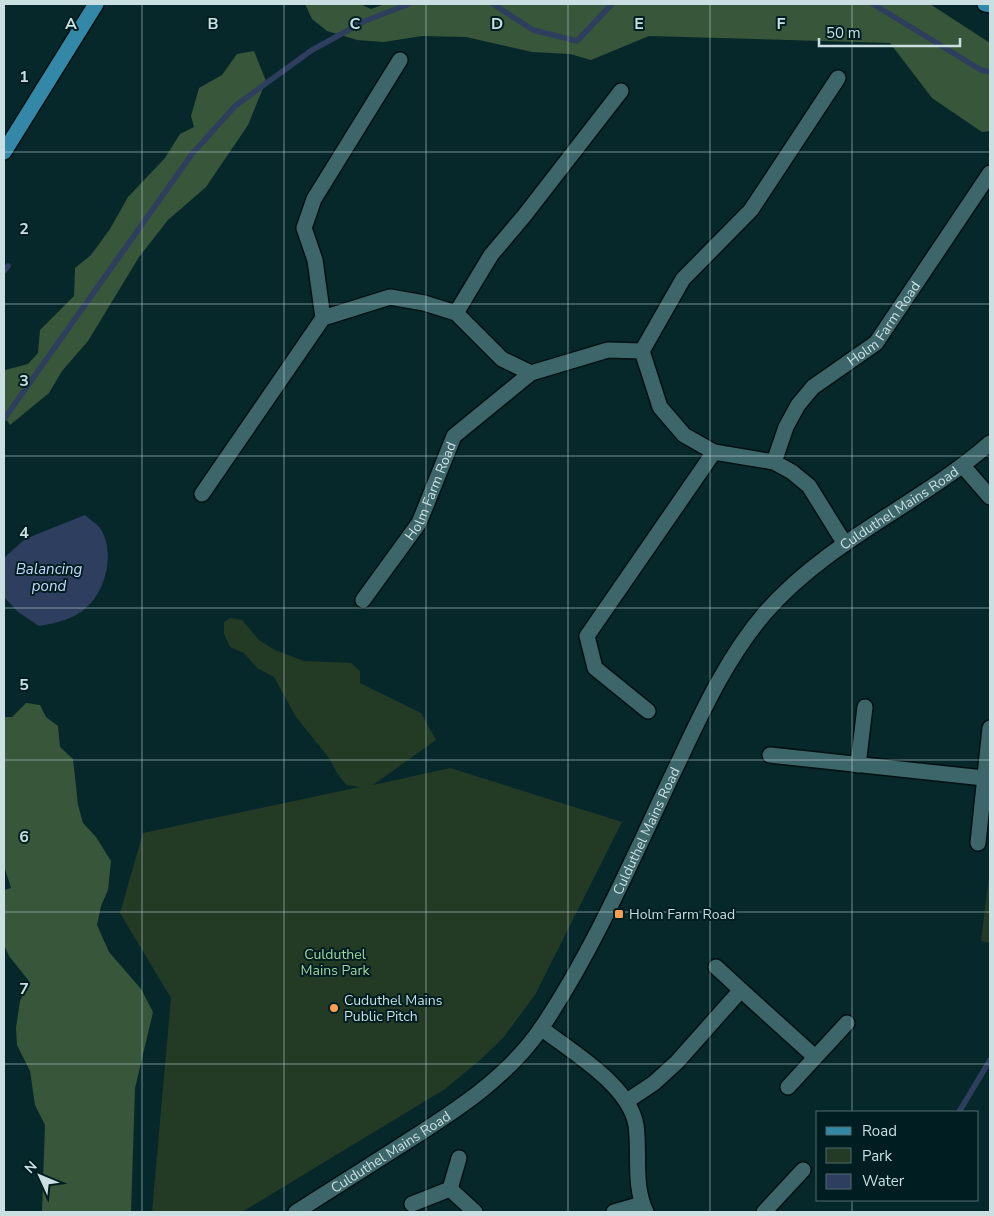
<svg xmlns="http://www.w3.org/2000/svg" width="994" height="1216" viewBox="0 0 994 1216" font-family="'Nunito Sans',sans-serif">
<style>
.green{fill:#233a24}
.forest{fill:#385639}
.water{fill:#2d3e5e}
.lines{fill:none;stroke-linecap:round;stroke-linejoin:round}
.stream{stroke:#2d3e5e;stroke-width:5.5}
.minor-casing{stroke:#001012;stroke-width:18}
.major-casing{stroke:#001012;stroke-width:18}
.minor{stroke:#3d666a;stroke-width:15}
.major{stroke:#3388a8;stroke-width:15}
.grid{fill:none;stroke:#c9dfe1;stroke-width:1;stroke-opacity:0.55}
.poi-dot{fill:#fb9e52;stroke:#001e21;stroke-width:2}
.labels{text-anchor:middle;dominant-baseline:central;stroke-width:4;stroke-linejoin:round;paint-order:stroke}
.street-label{font-size:14px;fill:#c9dfe1;stroke:#001e21}
.poi-label{font-size:14px;fill:#c9dfe1;stroke:#001e21;text-anchor:start}
.park-label{font-size:14px;fill:#a0d4a1;stroke:#001e21}
.water-label{font-size:15px;font-style:italic;fill:#c6dafd;stroke:#001e21}
.grid-label{font-size:16px;text-anchor:middle;font-weight:bold;fill:#c9dfe1;stroke:#001e21;stroke-width:4;stroke-linejoin:round;paint-order:stroke}
</style>
<rect width="100%" height="100%" fill="#07282b"/>
<path class="green" d="M 230,618 L 242,620 L 259,640 L 275,650 L 304,661 L 351,663 L 360,671 L 360,683 L 421,713 L 436,740 L 373,785 L 450,768 L 622,822 L 535,995 L 503,1038 L 479,1061 L 445,1089 L 242,1212 L 152,1212 L 171,998 L 120,913 L 143,833 L 360,787 L 346,785 L 337,773 L 329,758 L 296,717 L 274,677 L 257,668 L 244,653 L 230,647 L 224,634 L 224,622 Z
M 990,869 L 990,943 L 981,941 Z"/>
<path class="forest" d="M 305,4 L 360,4 L 371,9 L 385,4 L 930,4 L 990,43 L 990,131 L 982,132 L 932,98 L 890,43 L 649,36 L 591,60 L 570,54 L 532,52 L 466,37 L 422,36 L 384,42 L 357,40 L 327,31 L 312,19 Z
M 254,51 L 266,81 L 248,125 L 206,187 L 168,220 L 139,257 L 88,341 L 62,371 L 49,393 L 10,425 L 4,416 L 5,370 L 28,364 L 38,353 L 40,330 L 74,296 L 75,268 L 91,255 L 110,229 L 128,197 L 165,158 L 180,134 L 194,127 L 191,116 L 199,88 L 222,75 L 237,54 Z
M 26,703 L 40,705 L 46,717 L 58,726 L 60,747 L 73,759 L 78,805 L 83,823 L 96,837 L 111,861 L 108,890 L 101,906 L 97,925 L 109,952 L 141,989 L 153,1012 L 135,1088 L 131,1212 L 42,1212 L 45,1125 L 35,1105 L 30,1071 L 17,1045 L 16,1028 L 20,1001 L 29,981 L 9,956 L 4,945 L 4,890 L 11,888 L 4,866 L 5,717 L 12,717 Z"/>
<path class="water" d="M 85,515 C 89,519 96,523 100,528 C 115,550 107,588 88,606 C 75,619 57,623 39,626 L 18,612 L 4,597 L 4,558 L 25,539 Z"/>
<g class="lines">
<path class="stream" d="M 493,4 L 533,30 L 577,41 L 612,4
M 873,4 L 981,70 L 990,72
M 4,271 L 8,266
M 4,419 L 192,154 L 235,106 L 312,50 L 365,21 L 409,4
M 959,1112 L 990,1060"/>
<defs>
<g id="minor">
<path d="M 838,78 L 751,210 L 683,279 L 642,351 L 660,407 L 684,435 L 714,452 L 774,462 L 792,472 L 809,486 L 845,544"/>
<path d="M 456,313 L 491,255 L 524,216 L 621,91"/>
<path d="M 323,318 L 315,260 L 304,228 L 314,199 L 400,60"/>
<path id="s1" d="M 774,462 L 786,427 L 798,405 L 813,387 L 876,343 L 990,173"/>
<path d="M 963,466 L 990,497"/>
<path d="M 202,494 L 323,318 L 390,297 L 424,303 L 456,313 L 502,359 L 531,373 L 608,350 L 642,351"/>
<path id="s2" d="M 363,600 L 419,523 L 454,436 L 531,373"/>
<path d="M 648,711 L 595,668 L 587,636 L 714,452"/>
<path d="M 770,755 L 984,778"/>
<path d="M 858,765 L 865,707"/>
<path d="M 978,843 L 990,728"/>
<path d="M 716,967 L 741,990"/>
<path d="M 541,1028 C 572,1052 629,1085 636,1125 C 640,1154 633,1185 646,1212"/>
<path d="M 788,1087 L 847,1023"/>
<path d="M 627,1101 L 654,1083 L 677,1062 L 741,990 L 815,1057"/>
<path d="M 450,1189 L 475,1212"/>
<path d="M 412,1204 L 450,1189 L 459,1158"/>
<path id="s3" d="M 296,1212 C 331,1190 365,1168 400,1146 C 452,1113 507,1079 542,1027 C 597,945 636,850 679,761 C 703,710 728,656 765,613 C 827,541 919,505 990,443"/>
<path d="M 614,1212 L 642,1204"/>
<path d="M 764,1212 L 803,1170"/>
</g>
<path id="major" d="M 985,4 L 990,5
M 4,152 L 96,4"/>
</defs>
<use href="#minor" class="minor-casing"/>
<use href="#major" class="major-casing"/>
<use href="#minor" class="minor"/>
<use href="#major" class="major"/>
</g>
<path class="grid" d="M 142,4 L 142,1212M 284,4 L 284,1212M 426,4 L 426,1212M 568,4 L 568,1212M 710,4 L 710,1212M 852,4 L 852,1112M 4,152 L 990,152M 4,304 L 990,304M 4,456 L 990,456M 4,608 L 990,608M 4,760 L 990,760M 4,912 L 990,912M 4,1064 L 990,1064M 852,1200 L 852,1212"/>
<g class="poi-dot">
<rect x="614" y="909" width="10" height="10" rx="2.5"/>
<circle cx="334" cy="1008" r="5"/>
</g>
<g class="labels">
<g class="street-label">
<text stroke="none"><textPath href="#s1" startOffset="182">Holm Farm Road</textPath></text>
<text stroke="none"><textPath href="#s2" startOffset="129">Holm Farm Road</textPath></text>
<text stroke="none"><textPath href="#s3" startOffset="952">Culduthel Mains Road</textPath></text>
<text stroke="none"><textPath href="#s3" startOffset="532">Culduthel Mains Road</textPath></text>
<text stroke="none"><textPath href="#s3" startOffset="112">Culduthel Mains Road</textPath></text>
</g>
<g class="poi-label">
<text x="629" y="914">Holm Farm Road</text>
<text x="344" y="1000">Cuduthel Mains<tspan x="344" dy="16">Public Pitch</tspan></text>
</g>
<g class="park-label">
<text x="335" y="954">Culduthel<tspan x="335" dy="16">Mains Park</tspan></text>
</g>
<g class="water-label">
<text x="49" y="569">Balancing<tspan x="49" dy="17">pond</tspan></text>
</g>
</g>
<g class="grid-label">
<text x="71" y="29">A</text>
<text x="213" y="29">B</text>
<text x="355" y="29">C</text>
<text x="497" y="29">D</text>
<text x="639" y="29">E</text>
<text x="781" y="29">F</text>
<text x="24" y="82">1</text>
<text x="24" y="234">2</text>
<text x="24" y="386">3</text>
<text x="24" y="538">4</text>
<text x="24" y="690">5</text>
<text x="24" y="842">6</text>
<text x="24" y="994">7</text>
</g>
<rect width="994" height="1216" fill="none" stroke="#c9dfe1" stroke-width="10"/>
<rect x="816" y="1111" width="162" height="90" fill="#001e21" stroke="#506b6e"/>
<rect x="826" y="1127" width="25" height="8" fill="#3388a8" stroke="#506b6e"/>
<text x="862" y="1136" font-size="15" fill="#c9dfe1">Road</text>
<rect x="826" y="1148" width="25" height="15" fill="#233a24" stroke="#506b6e"/>
<text x="862" y="1161" font-size="15" fill="#c9dfe1">Park</text>
<rect x="826" y="1174" width="25" height="15" fill="#2d3e5e" stroke="#506b6e"/>
<text x="862" y="1186" font-size="15" fill="#c9dfe1">Water</text>
<g transform="translate(40 1176) rotate(314)" stroke="#001e21" stroke-width="4" paint-order="stroke">
<path d="M0-4L9 19L0 12L-9 19Z" fill="#c9dfe1"/>
<text y="-8" font-size="14" font-weight="bold" text-anchor="middle" fill="#c9dfe1">N</text>
</g>
<path d="M819 38v8h141v-8" fill="none" stroke="#c9dfe1" stroke-width="2.5"/>
<text x="826" y="38" font-size="15" fill="#c9dfe1" stroke="#001e21" stroke-width="4" paint-order="stroke">50 m</text>
</svg>
